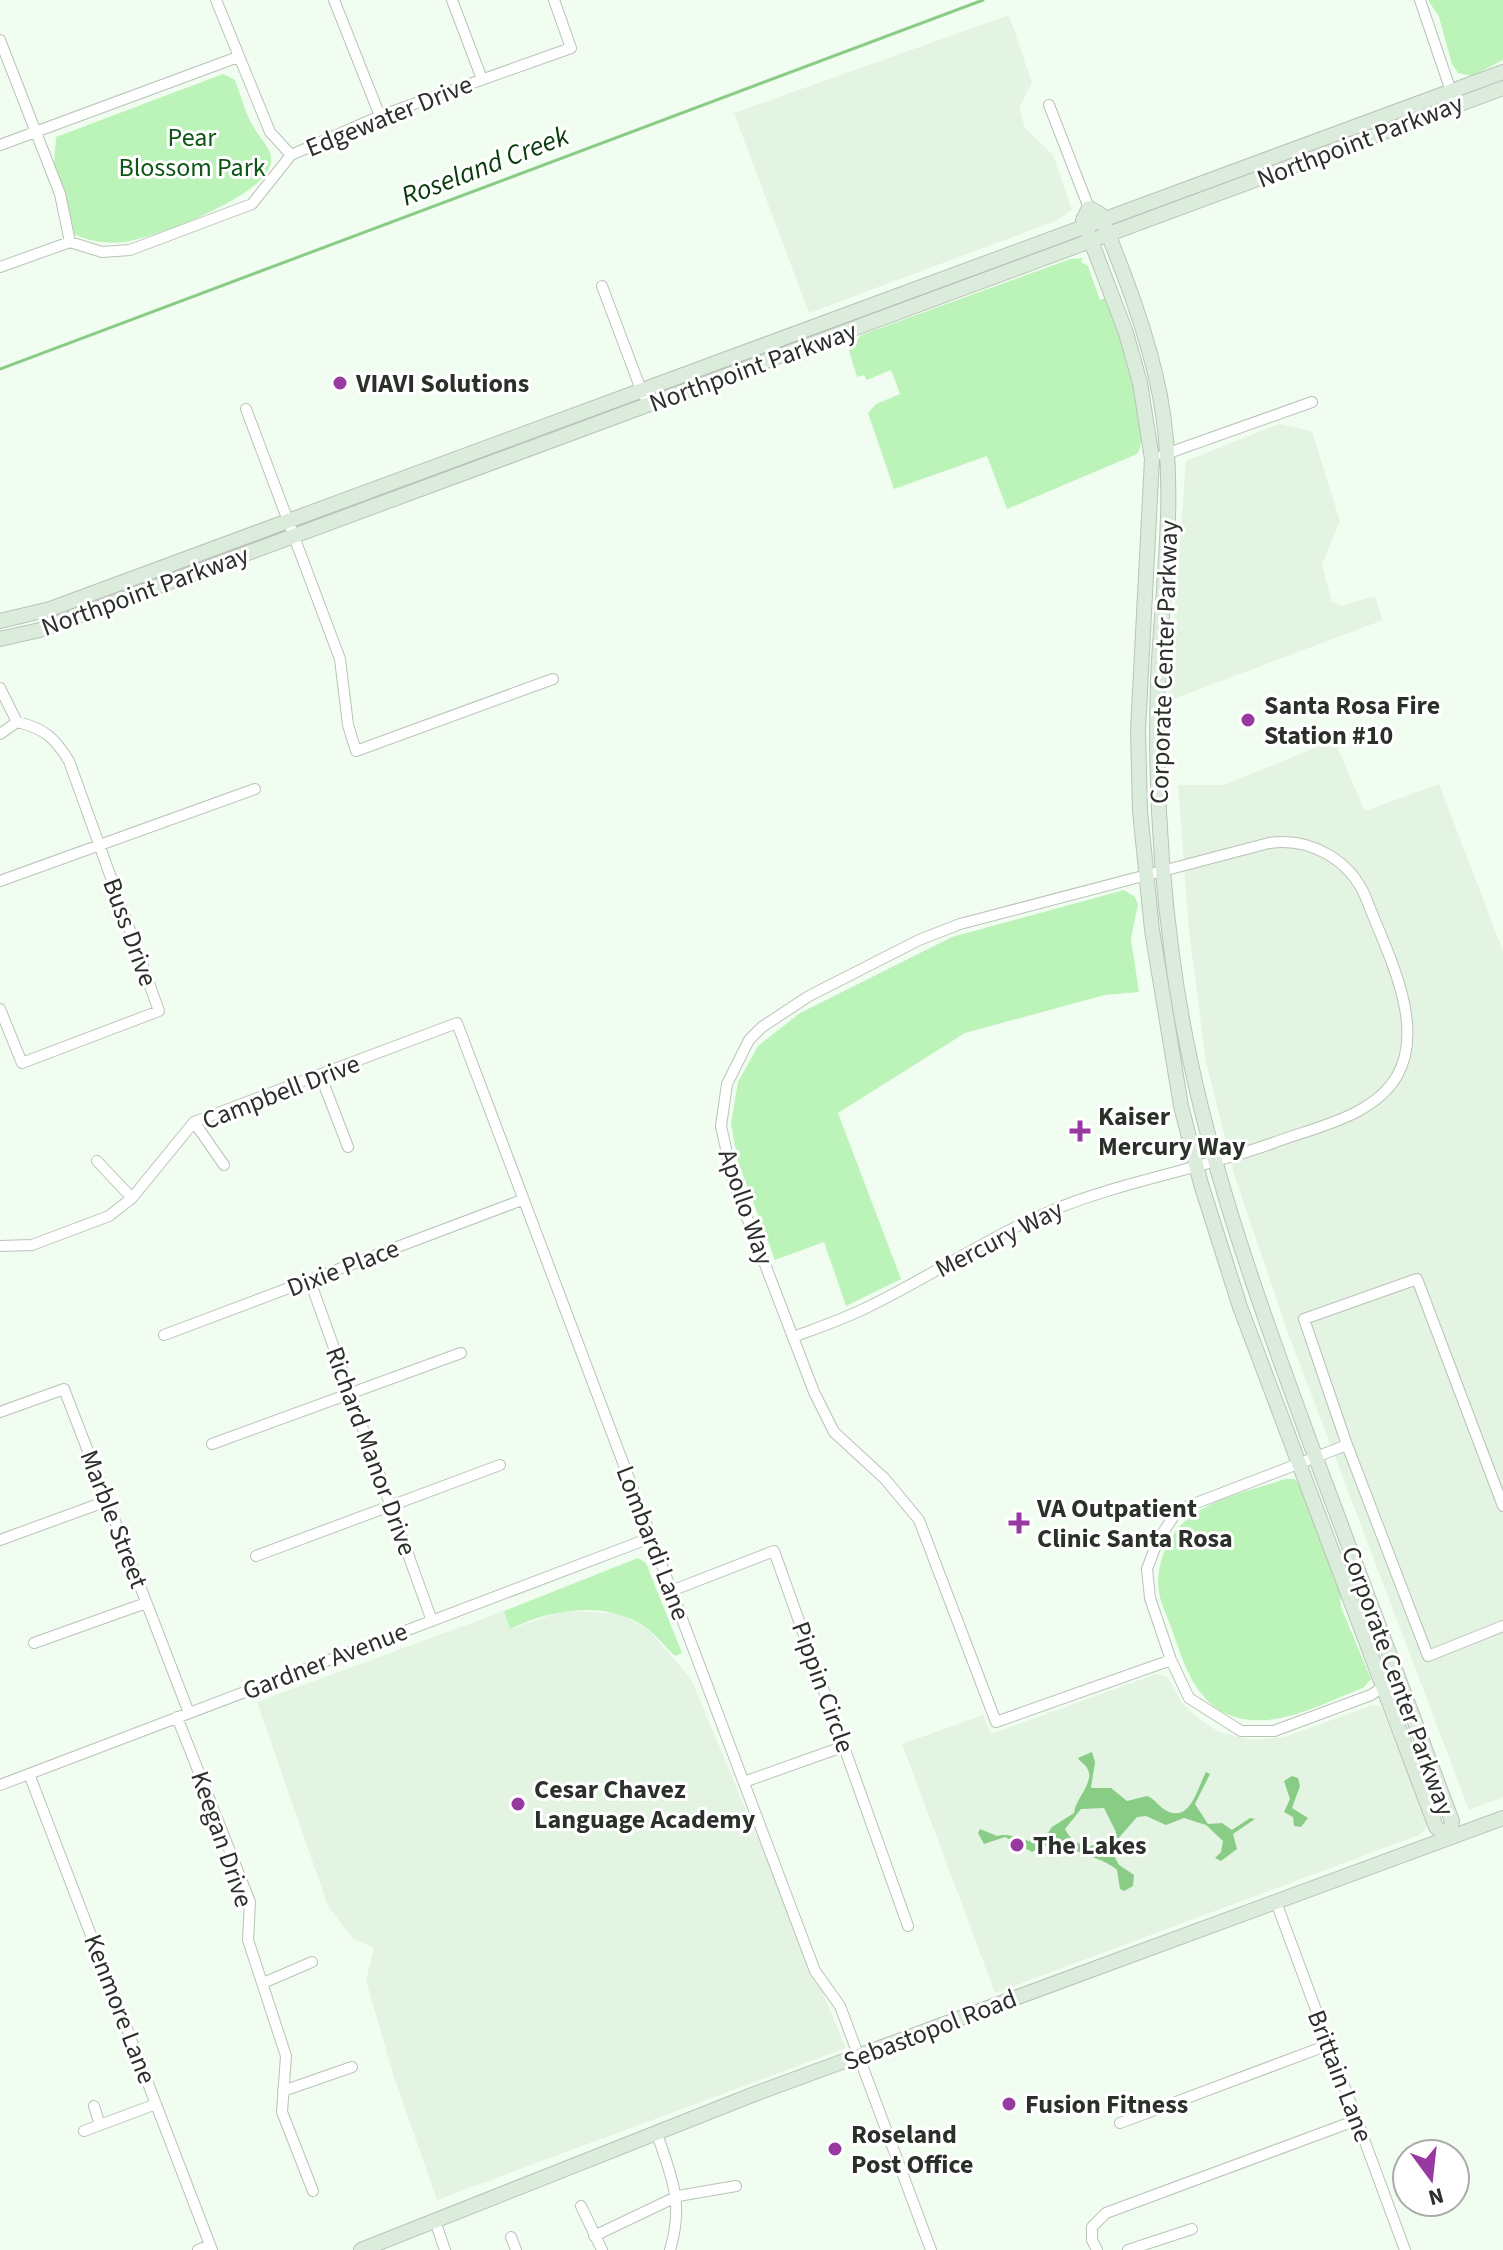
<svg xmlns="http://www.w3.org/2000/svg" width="1503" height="2250" viewBox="0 0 1503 2250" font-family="'Source Sans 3',sans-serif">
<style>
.built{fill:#e3f4e2}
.green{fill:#bcf3b9}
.water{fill:#88cc86;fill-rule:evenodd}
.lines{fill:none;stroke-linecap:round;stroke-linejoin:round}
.stream{stroke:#88cc86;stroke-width:3}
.street-casing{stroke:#b9c3b8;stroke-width:12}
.secondary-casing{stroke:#b9c3b8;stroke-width:16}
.street{stroke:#fff;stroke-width:10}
.secondary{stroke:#dcecdc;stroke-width:14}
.poi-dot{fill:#9739a1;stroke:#fff;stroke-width:3}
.labels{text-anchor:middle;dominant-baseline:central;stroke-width:6;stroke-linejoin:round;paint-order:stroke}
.street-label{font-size:26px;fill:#2c302b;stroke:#fff}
.park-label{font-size:26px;fill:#0e5613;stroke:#fff}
.poi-label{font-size:26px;font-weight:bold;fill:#2c302b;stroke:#fff;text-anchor:start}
.water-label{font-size:28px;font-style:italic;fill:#083a0b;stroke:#fff}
</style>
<rect width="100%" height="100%" fill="#f2fdf1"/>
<path class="built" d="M 1009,15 L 1032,83 L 1019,108 L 1025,128 L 1053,155 L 1072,210 L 1058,220 L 809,313 L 734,113 Z
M 1279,424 L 1312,431 L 1340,521 L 1322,565 L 1332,602 L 1342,606 L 1375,596 L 1383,620 L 1168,701 L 1186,461 Z
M 1334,740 L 1365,811 L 1439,784 L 1503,951 L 1503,1797 L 1469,1810 L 1288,1333 L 1235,1177 L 1206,1062 L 1189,931 L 1178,785 L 1224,785 Z
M 566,1610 L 621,1614 L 648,1629 L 691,1679 L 846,2048 L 437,2200 L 394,2077 L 366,1980 L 374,1948 L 352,1938 L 328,1906 L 257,1702 L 504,1611 L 510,1629 Z
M 1156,1674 L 1168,1677 L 1183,1704 L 1198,1718 L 1219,1732 L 1252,1740 L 1285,1737 L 1373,1705 L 1381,1707 L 1426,1818 L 1426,1829 L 1419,1835 L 995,1993 L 902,1744 L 983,1715 L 991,1734 Z"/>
<path class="green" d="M 1428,0 L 1503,0 L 1503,60 L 1472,76 L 1458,73 L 1452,64 L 1439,17 Z
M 223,74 L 235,80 C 241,96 246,116 256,131 C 262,141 273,150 271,163 C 265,196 161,235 130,241 C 112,245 86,242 71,232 L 54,165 L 56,137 Z
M 1083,258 L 1081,262 L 1088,266 L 1100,300 L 1105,298 C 1116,327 1155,429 1137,454 L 1007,509 L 987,456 L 894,489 L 868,413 L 876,404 L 900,394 L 891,370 L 867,380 L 864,375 L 857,377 L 849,351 L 861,335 L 1070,259 Z
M 1124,890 L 1135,897 L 1138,904 L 1131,939 L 1139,992 L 1105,995 L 965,1033 L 838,1113 L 901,1279 L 846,1306 L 824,1242 L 775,1260 L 738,1162 L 731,1123 L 738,1082 L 758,1046 L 800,1013 L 952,937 Z
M 1285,1479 L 1294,1479 L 1300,1485 L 1340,1591 L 1341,1607 L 1371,1679 L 1363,1688 C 1325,1702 1278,1730 1235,1717 C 1194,1704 1184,1663 1171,1627 C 1167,1616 1161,1604 1159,1593 C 1155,1568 1166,1538 1185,1521 C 1211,1498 1253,1490 1285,1479 Z
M 638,1558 L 646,1563 L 682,1653 L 675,1656 C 666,1648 658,1637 648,1629 C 608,1599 552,1609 510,1629 L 504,1611 Z"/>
<path class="water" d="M 1092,1752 L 1095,1762 L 1091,1788 L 1111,1788 L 1127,1801 L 1147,1796 C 1155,1799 1159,1807 1167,1811 C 1191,1823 1198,1786 1206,1772 L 1210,1774 L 1195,1804 L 1208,1824 L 1222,1823 L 1232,1830 L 1250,1818 L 1255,1819 L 1233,1834 L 1237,1849 L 1221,1861 L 1215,1858 L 1221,1852 L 1223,1841 L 1206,1825 L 1184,1818 L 1166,1825 L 1146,1816 L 1137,1817 L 1110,1848 L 1119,1865 L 1134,1875 L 1133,1886 L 1124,1891 L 1120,1889 L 1117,1870 C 1109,1861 1071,1849 1057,1845 C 1049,1843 1038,1848 1032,1852 L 1005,1837 L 984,1844 L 978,1833 L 980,1829 L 997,1836 C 1013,1831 1027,1845 1042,1841 L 1052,1827 L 1074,1813 C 1075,1799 1096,1781 1087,1768 C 1085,1764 1080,1762 1078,1758 ZM 1104,1808 L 1116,1832 L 1114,1840 C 1095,1848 1075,1850 1065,1829 L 1081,1809 Z
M 1292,1776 L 1298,1778 L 1300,1786 L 1292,1808 L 1308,1818 L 1301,1827 L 1294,1826 L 1293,1817 L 1284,1812 L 1290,1799 L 1284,1781 Z"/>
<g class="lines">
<path class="stream" d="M 0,369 L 983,0"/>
<defs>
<path id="street" d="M 216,0 L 270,132 L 291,155
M 334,0 L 380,116
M 452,0 L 482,79
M 1420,0 L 1456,106
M 0,40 L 60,194 L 70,242
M 1049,105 L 1089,208
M 0,145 L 238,57
M 0,267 L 70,242 L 102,252 L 130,250 L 252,204 L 291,155 L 380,116 L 571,48 L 554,0
M 602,286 L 643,395
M 246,409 L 340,659 L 348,725 L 356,751 L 553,679
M 1163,455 L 1312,402
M 0,688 L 17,722 C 44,728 55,738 69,761 L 159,1011 L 22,1063 L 0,1009
M 0,734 L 17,722
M 0,881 L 255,789
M 321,1077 L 348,1147
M 194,1122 L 224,1165
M 97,1161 L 132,1198
M 0,1246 L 32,1245 L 109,1216 L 132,1198 L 194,1122 L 457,1023 L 815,1971 L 840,2006 L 931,2250
M 310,1281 L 432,1621
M 164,1335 L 522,1200
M 793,1337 C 820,1327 847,1318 872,1305 C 933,1275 990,1236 1053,1210 C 1124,1181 1201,1169 1273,1143 C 1315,1127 1373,1117 1397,1076 C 1427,1024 1385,949 1366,898 C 1350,859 1309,837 1269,843 L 960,924 L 919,940 L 809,996 L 762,1027 L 749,1040 L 727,1084 L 721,1126 L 733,1181 L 814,1392 L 834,1432 L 885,1479 L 919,1520 L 996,1722 L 1171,1660
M 0,1412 L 64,1389 L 189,1713
M 212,1444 L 461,1353
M 1347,1445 L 1178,1510 L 1158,1540 L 1147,1569 L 1150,1598 L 1171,1660 L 1189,1698 L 1241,1731 L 1274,1731 L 1371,1695 L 1387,1684
M 1503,1506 L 1417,1279 L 1304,1319 L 1347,1445 L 1428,1656 L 1503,1626
M 0,1540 L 107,1501
M 256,1556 L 500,1465
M 671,1591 L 774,1551 L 908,1926
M 34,1643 L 146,1603
M 177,1717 L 250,1902 L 248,1940 L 286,2056 L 282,2112 L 313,2191
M 29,1774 L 212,2250
M 744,1782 L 845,1746
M 0,1785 L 650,1538
M 1276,1902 L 1405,2250
M 263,1983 L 312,1962
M 283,2091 L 352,2067
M 94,2106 L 100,2125
M 1120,2123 L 1328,2045
M 84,2131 L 156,2104
M 657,2134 C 672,2178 684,2203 670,2250
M 581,2206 L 602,2250
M 435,2221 L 445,2250
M 594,2236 L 678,2196 L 736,2186
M 511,2237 L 516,2250
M 198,2250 L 210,2245
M 1097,2250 L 1092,2240 L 1092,2227 L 1106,2213 L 1357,2120
M 1128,2250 L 1192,2229"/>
<path id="secondary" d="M 1089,208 L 1100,214 C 1124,273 1148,334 1160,396 C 1178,490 1162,586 1158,680 C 1155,772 1160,865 1172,955 C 1194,1126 1252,1284 1311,1445 C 1358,1570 1405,1696 1452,1821 L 1449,1838 L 1436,1827 L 1240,1307 L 1201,1184 L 1181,1106 L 1152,930 L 1140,811 L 1138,730 L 1152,459 L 1140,383 L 1126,333 L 1083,220 Z
M 0,621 L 50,609 L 1503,72
M 0,639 L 40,630 L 1503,88
M 361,2250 L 752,2095 L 1503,1818"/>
</defs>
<use href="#street" class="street-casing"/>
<use href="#secondary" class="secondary-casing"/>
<use href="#street" class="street"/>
<use href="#secondary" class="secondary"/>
</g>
<g class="poi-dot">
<circle cx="340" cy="383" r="8"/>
<circle cx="1248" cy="720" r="8"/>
<path d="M1076 1119h8v8h8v8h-8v8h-8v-8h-8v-8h8z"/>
<path d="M1015 1511h8v8h8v8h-8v8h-8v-8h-8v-8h8z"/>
<circle cx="518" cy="1804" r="8"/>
<circle cx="1017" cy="1845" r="8"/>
<circle cx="1009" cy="2104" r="8"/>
<circle cx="835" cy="2149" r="8"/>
</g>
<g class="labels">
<g class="street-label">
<text transform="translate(389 116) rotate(-22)">Edgewater Drive</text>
<text transform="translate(1360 141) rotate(-21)">Northpoint Parkway</text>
<text transform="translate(753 367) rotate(-20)">Northpoint Parkway</text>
<text transform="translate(145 591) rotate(-20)">Northpoint Parkway</text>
<text transform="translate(1164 662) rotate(-88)">Corporate Center Parkway</text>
<text transform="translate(130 932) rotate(70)">Buss Drive</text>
<text transform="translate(281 1092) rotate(-21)">Campbell Drive</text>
<text transform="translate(746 1207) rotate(71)">Apollo Way</text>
<text transform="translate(999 1239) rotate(-27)">Mercury Way</text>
<text transform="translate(343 1268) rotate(-21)">Dixie Place</text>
<text transform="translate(371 1451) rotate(70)">Richard Manor Drive</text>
<text transform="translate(114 1519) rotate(69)">Marble Street</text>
<text transform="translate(653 1543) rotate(69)">Lombardi Lane</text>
<text transform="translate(325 1661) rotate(-21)">Gardner Avenue</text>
<text transform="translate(1398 1681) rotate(70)">Corporate Center Parkway</text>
<text transform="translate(823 1687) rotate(70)">Pippin Circle</text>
<text transform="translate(222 1839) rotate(71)">Keegan Drive</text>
<text transform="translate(120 2009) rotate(69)">Kenmore Lane</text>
<text transform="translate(930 2030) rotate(-21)">Sebastopol Road</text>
<text transform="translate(1340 2076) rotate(69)">Brittain Lane</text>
</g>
<g class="park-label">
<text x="192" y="137">Pear<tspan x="192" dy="30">Blossom Park</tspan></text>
</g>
<g class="poi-label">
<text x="356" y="383">VIAVI Solutions</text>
<text x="1264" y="705">Santa Rosa Fire<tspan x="1264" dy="30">Station #10</tspan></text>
<text x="1098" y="1116">Kaiser<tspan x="1098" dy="30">Mercury Way</tspan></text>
<text x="1037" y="1508">VA Outpatient<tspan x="1037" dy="30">Clinic Santa Rosa</tspan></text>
<text x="534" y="1789">Cesar Chavez<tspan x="534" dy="30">Language Academy</tspan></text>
<text x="1033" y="1845">The Lakes</text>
<text x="1025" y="2104">Fusion Fitness</text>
<text x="851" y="2134">Roseland<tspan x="851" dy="30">Post Office</tspan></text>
</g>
<g class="water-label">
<text transform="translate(485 166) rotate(-21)">Roseland Creek</text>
</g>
</g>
<g transform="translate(1431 2178) rotate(165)"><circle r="38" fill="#ffffff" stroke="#abacaa" stroke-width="2"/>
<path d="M0-6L14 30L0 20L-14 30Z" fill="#9739a1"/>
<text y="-12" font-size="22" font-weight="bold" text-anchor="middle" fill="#2c302b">N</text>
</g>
</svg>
